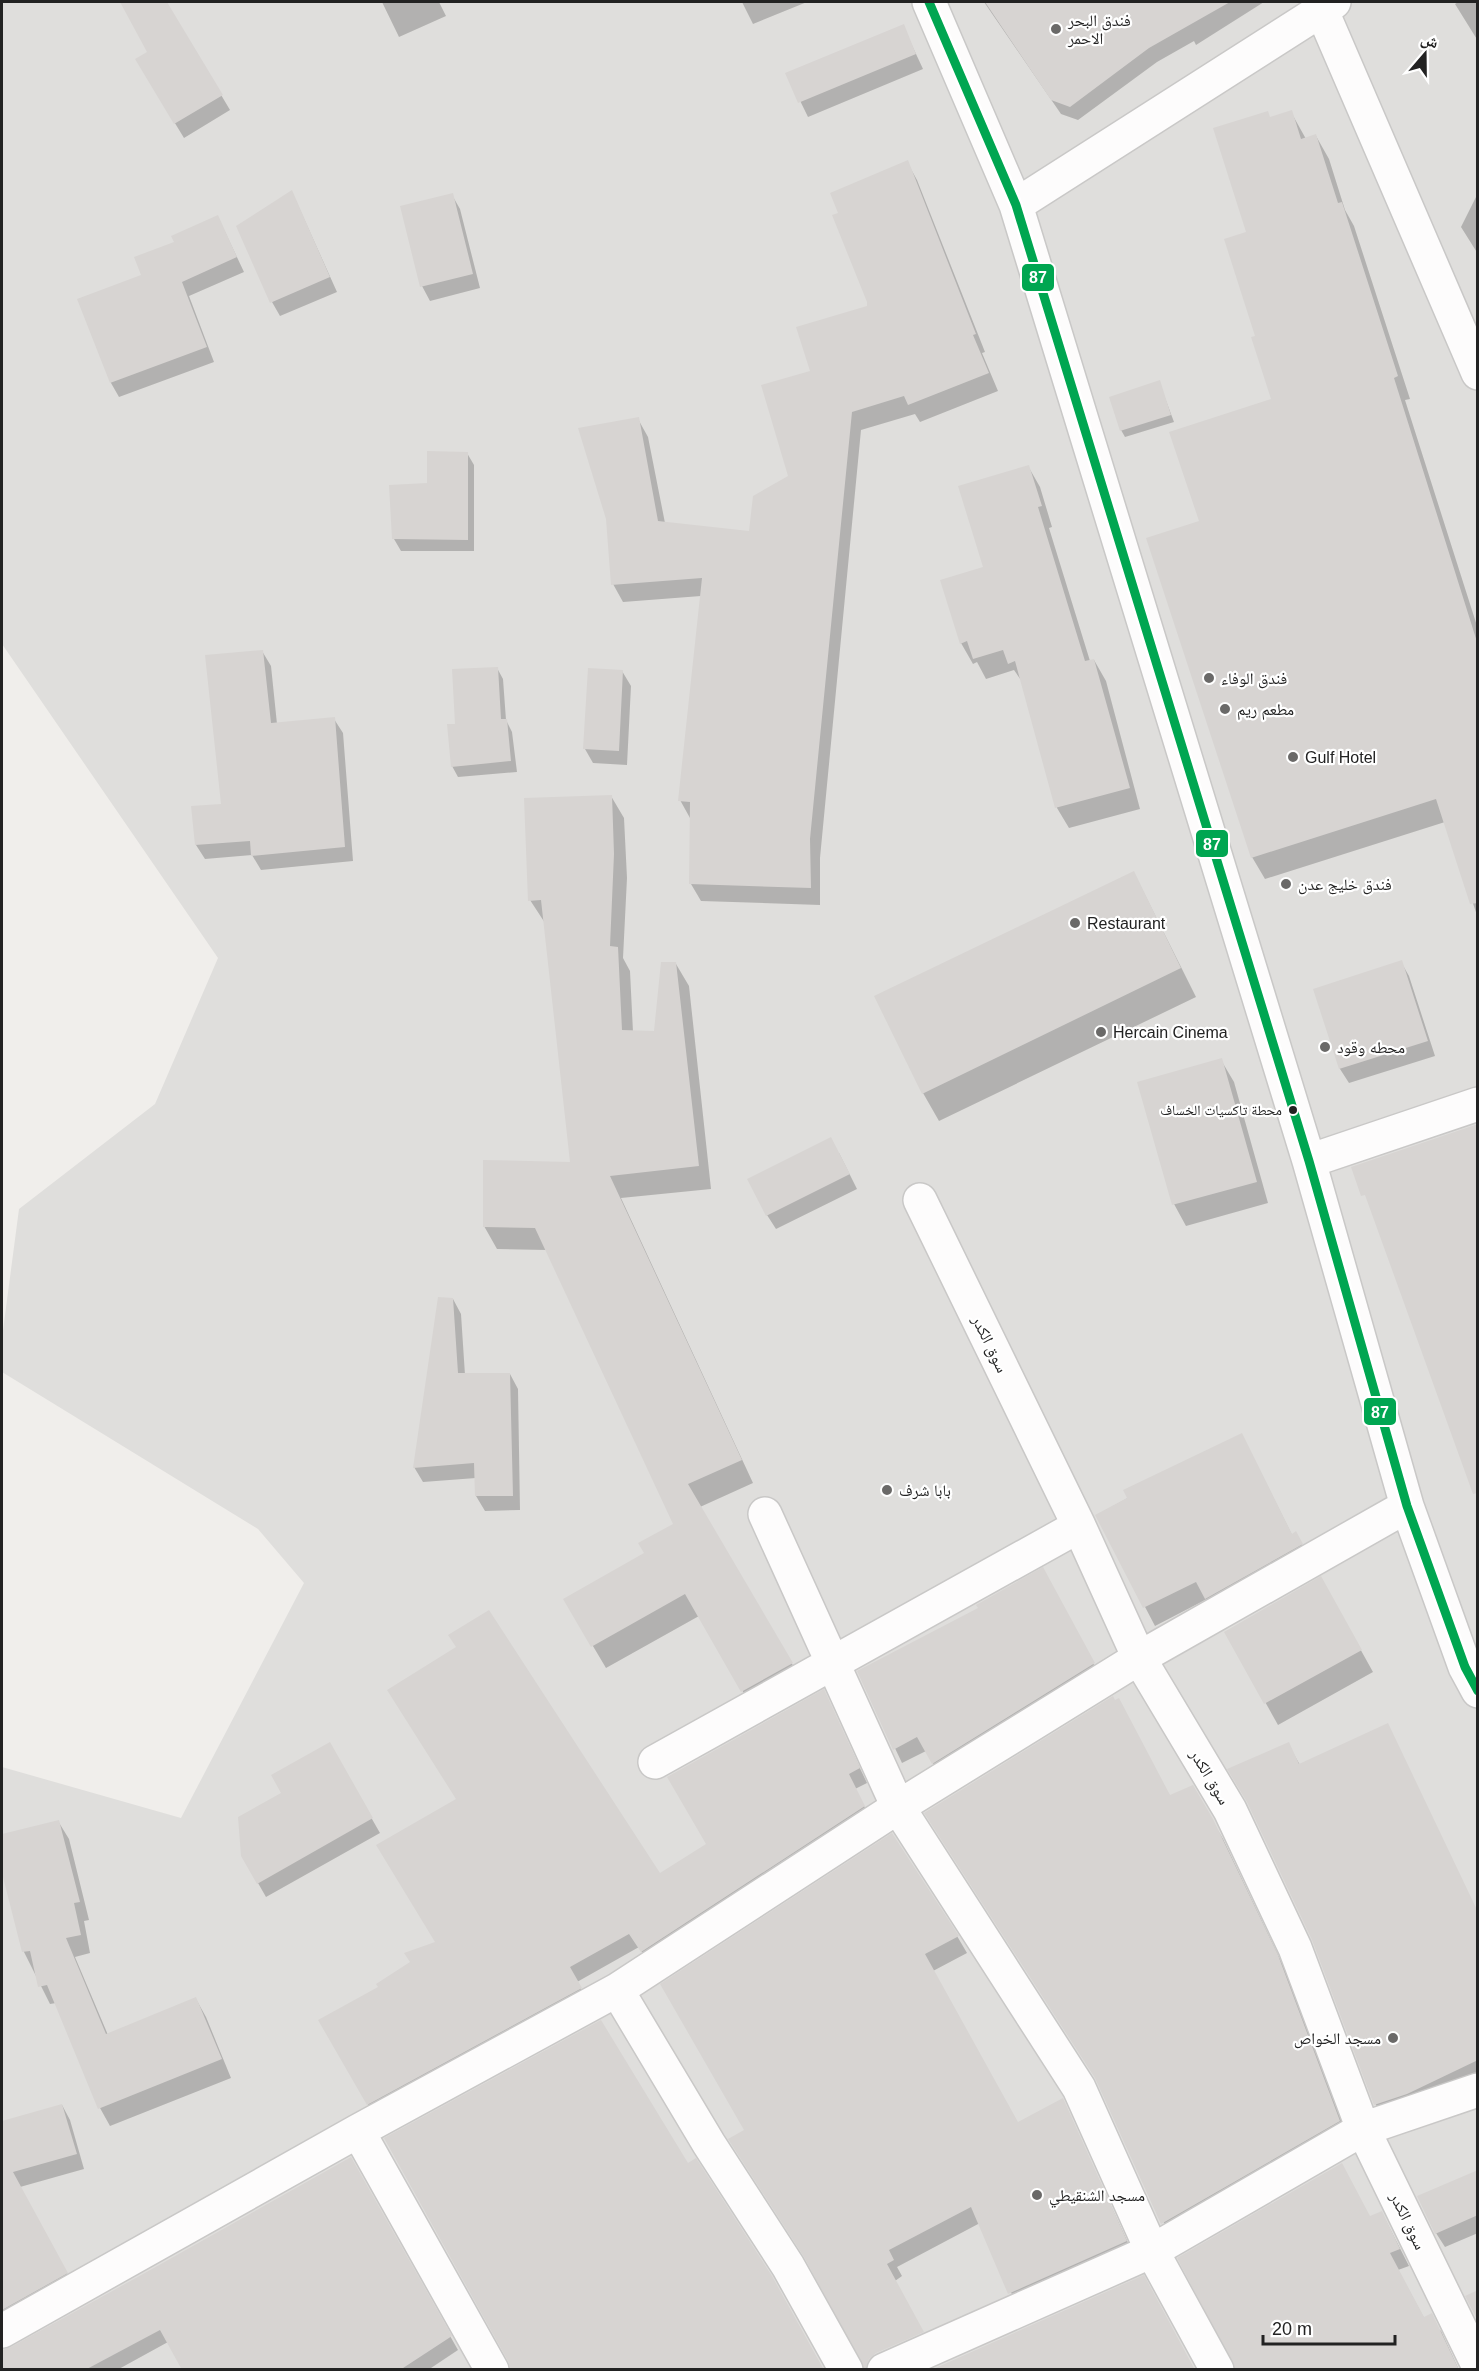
<svg xmlns="http://www.w3.org/2000/svg" width="1479" height="2371" viewBox="0 0 1479 2371" font-family="Helvetica,'Noto Naskh Arabic',sans-serif">
<style>
.residential{fill:#dfdedc}
.shadow{fill:#0003}
.building{fill:#d7d4d2}
.lines{fill:none;stroke-linecap:round;stroke-linejoin:round}
.minor-casing{stroke:#c9c8c7;stroke-width:36}
.minor{stroke:#fdfcfc;stroke-width:33}
.bus-1-casing{stroke:#fff;stroke-width:14}
.bus-1{stroke:#00a651;stroke-width:9}
.poi-dot{fill:#6a6968;stroke:#fff;stroke-width:2}
.bus-dot{fill:#222;stroke:#fff;stroke-width:2}
.labels{text-anchor:middle;dominant-baseline:central;stroke-width:4.5;stroke-linejoin:round;paint-order:stroke}
.bus-label{font-size:14px;fill:#222;stroke:#fff;text-anchor:end}
.poi-label{font-size:16px;fill:#222;stroke:#fff;text-anchor:start}
.street-label{font-size:16px;fill:#222;stroke:#fff}
.line-badge{stroke:#fff;stroke-width:2}
.badge-label{font-size:16px;text-anchor:middle;font-weight:bold;fill:#fff}
</style>
<rect width="100%" height="100%" fill="#f0eeeb"/>
<path class="residential" d="M 2,2 L 1477,2 L 1477,2369 L 2,2369 L 2,1767 L 181,1818 L 304,1583 L 258,1529 L 2,1372 L 2,1338 L 19,1209 L 155,1104 L 218,958 L 2,644 Z"/>
<path class="shadow" d="M 122,2 L 166,2 L 230,110 L 184,138 L 145,74 L 149,52 Z
M 382,2 L 439,2 L 446,16 L 399,37 Z
M 742,2 L 807,2 L 753,24 Z
M 984,2 L 1264,2 L 1196,45 L 1194,41 L 1157,62 L 1078,120 L 1061,114 Z
M 1458,2 L 1478,2 L 1478,41 L 1455,4 Z
M 903,26 L 923,69 L 808,117 L 787,74 Z
M 1291,112 L 1306,139 L 1316,136 L 1329,159 L 1345,210 L 1354,226 L 1410,399 L 1405,400 L 1478,629 L 1478,918 L 1445,822 L 1265,879 L 1252,857 L 1200,522 L 1273,400 L 1257,337 L 1248,233 L 1270,118 Z
M 907,162 L 917,180 L 985,352 L 982,353 L 998,391 L 920,422 L 915,414 L 861,430 L 820,858 L 820,905 L 701,901 L 691,884 L 690,818 L 680,800 L 701,596 L 623,602 L 613,584 L 638,419 L 648,437 L 665,523 L 750,532 L 790,477 L 812,372 L 868,308 Z
M 292,192 L 337,292 L 280,316 L 272,302 Z
M 1478,193 L 1478,254 L 1461,227 Z
M 452,195 L 460,209 L 480,288 L 430,301 L 422,286 Z
M 218,217 L 244,272 L 189,296 L 214,362 L 119,397 L 111,383 L 79,299 L 143,276 L 176,243 Z
M 1159,382 L 1174,422 L 1125,437 L 1121,430 Z
M 467,453 L 474,465 L 474,551 L 401,551 L 394,539 L 428,485 Z
M 1028,466 L 1040,487 L 1052,527 L 1049,528 L 1090,661 L 1094,660 L 1106,681 L 1140,809 L 1069,828 L 1057,808 L 1023,683 L 1014,670 L 986,679 L 977,662 L 973,664 L 961,643 L 985,568 Z
M 262,651 L 271,666 L 277,724 L 334,719 L 343,733 L 353,861 L 261,870 L 252,855 L 205,859 L 196,845 L 192,807 L 222,805 Z
M 497,668 L 503,679 L 506,720 L 512,732 L 517,772 L 458,777 L 452,766 L 456,725 Z
M 622,671 L 631,686 L 627,765 L 593,763 L 585,749 Z
M 611,796 L 624,818 L 627,878 L 623,958 L 630,971 L 633,1032 L 655,1033 L 676,964 L 689,986 L 711,1189 L 621,1198 L 753,1483 L 700,1507 L 805,1686 L 756,1714 L 699,1616 L 606,1668 L 565,1599 L 646,1553 L 675,1524 L 547,1250 L 497,1249 L 484,1226 L 571,1164 L 545,923 L 530,900 Z
M 1134,873 L 1196,997 L 939,1121 L 923,1093 Z
M 1401,962 L 1409,976 L 1435,1056 L 1349,1083 L 1340,1069 L 1315,990 Z
M 1221,1060 L 1234,1082 L 1268,1203 L 1186,1226 L 1174,1204 Z
M 839,1153 L 857,1189 L 776,1229 L 767,1215 Z
M 453,1299 L 461,1314 L 465,1375 L 510,1374 L 518,1389 L 520,1510 L 485,1511 L 476,1496 L 476,1478 L 423,1482 L 414,1467 Z
M 1242,1435 L 1292,1535 L 1295,1533 L 1312,1562 L 1217,1616 L 1207,1599 L 1155,1626 L 1097,1515 Z
M 1050,1583 L 1101,1678 L 941,1777 L 926,1751 L 902,1763 L 859,1672 Z
M 1333,1600 L 1373,1672 L 1278,1725 L 1226,1632 Z
M 823,1691 L 867,1783 L 855,1789 L 872,1821 L 650,1966 L 639,1947 L 577,1982 L 589,2003 L 376,2118 L 320,2021 L 659,1875 L 708,1844 Z
M 1114,1702 L 1170,1796 L 1192,1787 L 1223,1839 L 1288,1976 L 1349,2140 L 1173,2242 L 1099,2084 Z
M 329,1744 L 380,1833 L 266,1897 L 242,1855 L 283,1793 Z
M 1288,1744 L 1300,1765 L 1478,1915 L 1478,2083 L 1386,2122 L 1376,2105 L 1313,1940 Z
M 58,1821 L 69,1839 L 89,1920 L 84,1921 L 90,1953 L 75,1957 L 108,2035 L 196,1999 L 206,2017 L 231,2078 L 110,2126 L 100,2108 L 56,2003 L 50,2004 L 24,1952 L 2,1867 L 2,1836 Z
M 957,1936 L 967,1953 L 933,1971 L 1018,2124 L 1062,2100 L 1135,2258 L 1019,2310 L 980,2223 L 897,2267 L 902,2276 L 895,2281 L 746,2130 L 662,1985 Z
M 62,2105 L 70,2120 L 84,2169 L 20,2187 L 75,2288 L 10,2324 L 2,2309 L 2,2123 Z
M 350,2159 L 458,2350 L 428,2370 L 319,2370 L 168,2342 L 117,2370 L 2,2370 L 2,2351 L 12,2349 Z
M 1478,2182 L 1478,2233 L 1445,2247 L 1436,2233 Z
M 1382,2213 L 1409,2266 L 1398,2270 L 1424,2318 L 1441,2331 L 1459,2370 L 1237,2370 L 1370,2218 Z"/>
<path class="building" d="M 120,2 L 167,2 L 223,95 L 174,124 L 135,59 L 147,52 Z
M 985,2 L 1230,2 L 1149,48 L 1070,107 L 1051,100 Z
M 904,24 L 916,54 L 798,103 L 785,73 Z
M 1292,110 L 1301,139 L 1316,134 L 1338,203 L 1342,202 L 1398,376 L 1394,378 L 1478,645 L 1478,903 L 1470,904 L 1436,799 L 1251,858 L 1146,538 L 1199,521 L 1169,432 L 1271,399 L 1251,337 L 1255,336 L 1224,239 L 1246,232 L 1213,128 L 1268,111 L 1270,117 Z
M 908,160 L 976,334 L 973,335 L 989,373 L 908,405 L 904,396 L 852,412 L 810,839 L 811,888 L 689,884 L 690,802 L 678,801 L 702,578 L 611,585 L 606,519 L 578,428 L 639,417 L 658,521 L 749,531 L 753,496 L 788,476 L 761,385 L 810,371 L 796,327 L 867,306 L 867,302 L 832,215 L 838,213 L 830,193 Z
M 292,190 L 330,277 L 270,303 L 236,226 Z
M 453,193 L 473,274 L 420,287 L 400,206 Z
M 218,215 L 237,257 L 182,282 L 207,347 L 110,383 L 77,299 L 141,275 L 134,257 L 174,242 L 171,236 Z
M 1160,380 L 1171,415 L 1120,431 L 1109,397 Z
M 427,451 L 468,452 L 468,540 L 392,539 L 389,485 L 427,483 Z
M 1029,465 L 1042,506 L 1038,507 L 1085,661 L 1094,659 L 1130,788 L 1055,808 L 1015,661 L 1008,664 L 1003,650 L 973,659 L 967,641 L 960,644 L 940,580 L 983,567 L 958,486 Z
M 263,650 L 271,723 L 335,717 L 345,847 L 251,856 L 250,841 L 195,845 L 191,806 L 221,804 L 205,655 Z
M 498,667 L 501,719 L 507,719 L 511,761 L 451,767 L 447,724 L 455,724 L 452,669 Z
M 588,668 L 623,670 L 619,751 L 583,749 Z
M 612,795 L 614,854 L 610,946 L 618,947 L 622,1030 L 654,1031 L 661,962 L 676,962 L 699,1166 L 610,1176 L 742,1460 L 688,1484 L 793,1663 L 741,1692 L 685,1594 L 591,1647 L 563,1599 L 644,1553 L 638,1543 L 673,1524 L 535,1228 L 483,1227 L 483,1160 L 570,1162 L 541,900 L 528,901 L 524,798 Z
M 1134,871 L 1181,968 L 922,1094 L 874,996 Z
M 1402,960 L 1428,1041 L 1339,1069 L 1313,989 Z
M 1222,1058 L 1257,1182 L 1172,1205 L 1137,1082 Z
M 1478,1124 L 1478,1493 L 1473,1494 L 1365,1195 L 1361,1196 L 1351,1167 Z
M 831,1137 L 850,1174 L 766,1216 L 747,1179 Z
M 438,1297 L 453,1298 L 458,1373 L 510,1373 L 513,1496 L 475,1496 L 474,1463 L 413,1468 Z
M 1242,1433 L 1292,1534 L 1296,1531 L 1303,1544 L 1205,1599 L 1196,1582 L 1143,1608 L 1095,1515 L 1127,1498 L 1123,1490 Z
M 1043,1567 L 1095,1663 L 932,1764 L 917,1737 L 893,1750 L 857,1671 L 978,1608 L 976,1605 Z
M 1321,1576 L 1362,1650 L 1264,1704 L 1224,1632 Z
M 489,1610 L 660,1873 L 706,1844 L 667,1777 L 824,1689 L 860,1768 L 849,1774 L 865,1806 L 641,1952 L 629,1934 L 570,1967 L 582,1988 L 367,2105 L 318,2020 L 378,1987 L 376,1984 L 410,1962 L 404,1953 L 435,1942 L 376,1845 L 456,1799 L 387,1690 L 456,1647 L 448,1635 Z
M 1113,1696 L 1115,1700 L 1119,1698 L 1170,1795 L 1193,1785 L 1213,1819 L 1278,1955 L 1340,2121 L 1161,2224 L 1095,2078 L 924,1813 Z
M 1388,1723 L 1478,1912 L 1478,2060 L 1407,2094 L 1374,2105 L 1312,1940 L 1247,1802 L 1227,1769 L 1289,1742 L 1299,1764 Z
M 330,1742 L 373,1818 L 257,1884 L 241,1856 L 238,1817 L 281,1793 L 271,1775 Z
M 59,1820 L 80,1902 L 74,1903 L 81,1935 L 66,1938 L 106,2034 L 196,1997 L 222,2059 L 98,2109 L 47,1985 L 38,1987 L 30,1951 L 22,1952 L 2,1873 L 2,1834 Z
M 892,1833 L 959,1936 L 925,1954 L 1018,2122 L 1063,2098 L 1127,2241 L 1008,2294 L 971,2207 L 889,2250 L 894,2260 L 887,2264 L 924,2332 L 876,2353 L 869,2359 L 865,2370 L 804,2257 L 728,2139 L 744,2130 L 660,1984 Z
M 601,2020 L 688,2163 L 696,2158 L 772,2276 L 824,2370 L 511,2370 L 508,2361 L 384,2138 Z
M 62,2104 L 77,2154 L 13,2172 L 68,2273 L 2,2310 L 2,2121 Z
M 351,2157 L 452,2336 L 400,2370 L 182,2370 L 160,2330 L 85,2370 L 2,2370 L 2,2350 L 11,2347 L 152,2269 Z
M 1342,2163 L 1370,2216 L 1382,2211 L 1400,2249 L 1390,2253 L 1424,2317 L 1432,2313 L 1459,2370 L 1236,2370 L 1177,2258 Z
M 1478,2170 L 1478,2215 L 1435,2234 L 1417,2196 Z
M 1144,2275 L 1195,2370 L 931,2370 Z
M 1478,2290 L 1478,2321 L 1465,2296 Z"/>
<g class="lines">
<defs>
<path id="minor" d="M 929,2 L 1016,205 L 1309,1161 L 1407,1506 L 1465,1667 L 1478,1691
M 1322,11 L 1478,373
M 1016,205 L 1334,2
M 1309,1161 L 1478,1104
M 920,1200 L 1079,1526 L 1139,1658 L 1230,1810 L 1295,1948 L 1363,2129 L 1478,2365
M 765,1514 L 898,1807 L 1079,2088 L 1152,2251 L 1217,2370
M 655,1762 L 1079,1526
M 617,1990 L 709,2144 L 788,2266 L 846,2370
M 358,2131 L 492,2370
M 2,2331 L 358,2131 L 617,1990 L 898,1807 L 1139,1658 L 1407,1506
M 884,2370 L 1152,2251 L 1363,2129 L 1478,2090"/>
</defs>
<use href="#minor" class="minor-casing"/>
<use href="#minor" class="minor"/>
<defs>
<path id="bus-1" d="M 929,2 L 1016,205 L 1309,1161 L 1407,1506 L 1465,1667 L 1478,1691"/>
</defs>
<use href="#bus-1" class="bus-1-casing"/>
<use href="#bus-1" class="bus-1"/>
</g>
<g class="poi-dot">
<circle cx="1056" cy="29" r="6"/>
<circle cx="1209" cy="678" r="6"/>
<circle cx="1225" cy="709" r="6"/>
<circle cx="1293" cy="757" r="6"/>
<circle cx="1286" cy="884" r="6"/>
<circle cx="1075" cy="923" r="6"/>
<circle cx="1101" cy="1032" r="6"/>
<circle cx="1325" cy="1047" r="6"/>
<circle cx="887" cy="1490" r="6"/>
<circle cx="1393" cy="2038" r="6"/>
<circle cx="1037" cy="2195" r="6"/>
</g>
<circle class="bus-dot" cx="1293" cy="1110" r="5"/>
<g class="labels">
<g class="bus-label">
<text x="1282" y="1110">محطة تاكسيات الخساف</text>
</g>
<g class="poi-label">
<text x="1068" y="20">فندق البحر<tspan x="1068" dy="18">الاحمر</tspan></text>
<text x="1221" y="678">فندق الوفاء</text>
<text x="1237" y="709">مطعم ريم</text>
<text x="1305" y="757">Gulf Hotel</text>
<text x="1298" y="884">فندق خليج عدن</text>
<text x="1087" y="923">Restaurant</text>
<text x="1113" y="1032">Hercain Cinema</text>
<text x="1337" y="1047">محطه وقود</text>
<text x="899" y="1490">بابا شرف</text>
<text x="1381" y="2038" text-anchor="end">مسجد الخواص</text>
<text x="1049" y="2195">مسجد الشنقيطي</text>
</g>
<g class="street-label">
<text transform="translate(990 1344) rotate(64)">سوق الكدر</text>
<text transform="translate(1210 1777) rotate(59)">سوق الكدر</text>
<text transform="translate(1408 2221) rotate(64)">سوق الكدر</text>
</g>
</g>
<g class="line-badge">
<rect x="1021" y="263" width="34" height="29" rx="6" fill="#00a651"/>
<rect x="1195" y="829" width="34" height="29" rx="6" fill="#00a651"/>
<rect x="1363" y="1397" width="34" height="29" rx="6" fill="#00a651"/>
</g>
<g class="badge-label">
<text x="1038" y="283">87</text>
<text x="1212" y="850">87</text>
<text x="1380" y="1418">87</text>
</g>
<rect width="1479" height="2371" fill="none" stroke="#222222" stroke-width="6"/>
<g transform="translate(1425 54) rotate(20)" stroke="#ffffff" stroke-width="4.5" paint-order="stroke">
<path d="M0-4.5L10 22L0 15L-10 22Z" fill="#222222"/>
<text y="-9" font-size="16" font-weight="bold" text-anchor="middle" fill="#222222">ش</text>
</g>
<path d="M1263 2335v9h132v-9" fill="none" stroke="#222222" stroke-width="3"/>
<text x="1272" y="2335" font-size="18" fill="#222222" stroke="#ffffff" stroke-width="4.5" paint-order="stroke">20 m</text>
</svg>
